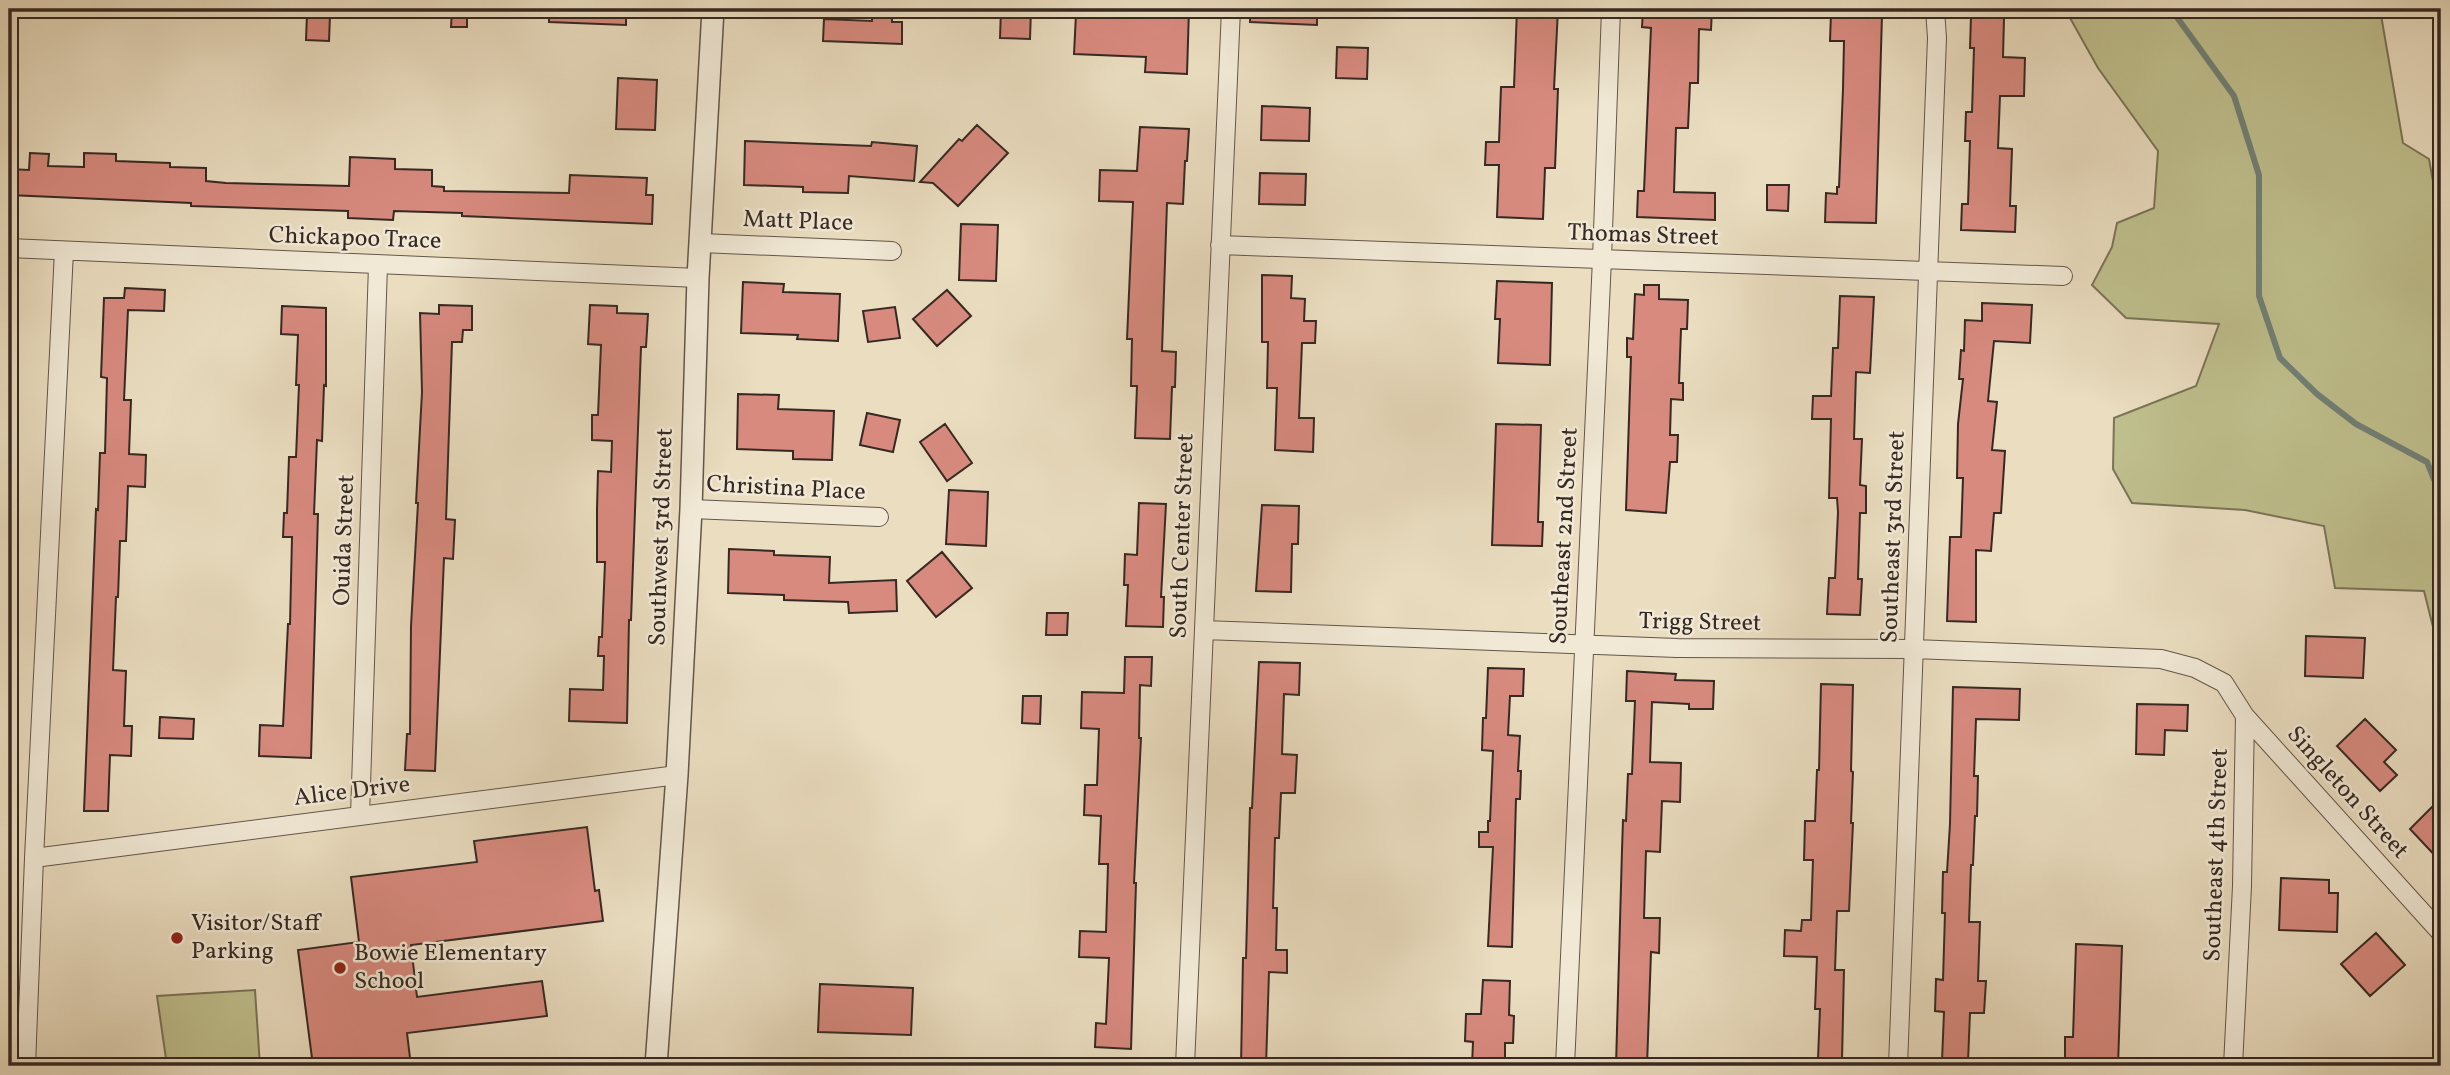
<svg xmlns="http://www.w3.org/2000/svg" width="2450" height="1075" viewBox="0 0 2450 1075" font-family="Vollkorn,serif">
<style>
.green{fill:#bfbf8d;stroke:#7a7458;stroke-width:2}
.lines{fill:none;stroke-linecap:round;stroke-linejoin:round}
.stream{stroke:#718176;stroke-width:6}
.building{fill:#d88a7f;stroke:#362923;stroke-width:2}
.minor-casing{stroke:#63564a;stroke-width:20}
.tertiary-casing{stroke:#63564a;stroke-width:24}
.minor{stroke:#f1e9d6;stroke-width:18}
.tertiary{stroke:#f1e9d6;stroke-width:21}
.poi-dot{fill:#8f2418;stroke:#f1e9d6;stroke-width:2.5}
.labels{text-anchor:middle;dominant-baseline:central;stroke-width:5;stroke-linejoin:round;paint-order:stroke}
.street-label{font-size:24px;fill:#362923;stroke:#f1e9d6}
.poi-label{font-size:24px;fill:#362923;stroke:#f1e9d6;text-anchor:start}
</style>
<rect width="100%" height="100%" fill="#eaddc0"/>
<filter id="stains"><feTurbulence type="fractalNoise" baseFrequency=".00286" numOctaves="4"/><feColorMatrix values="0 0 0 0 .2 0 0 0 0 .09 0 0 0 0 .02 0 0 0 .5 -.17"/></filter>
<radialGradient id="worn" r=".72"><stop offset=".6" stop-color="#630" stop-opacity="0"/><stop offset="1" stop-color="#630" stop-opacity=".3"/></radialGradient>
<path class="green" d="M 2065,9 L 2380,9 L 2403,143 L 2429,159 L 2441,226 L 2441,659 L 2424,591 L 2335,588 L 2324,526 L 2245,510 L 2132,503 L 2113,469 L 2114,418 L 2196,386 L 2219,324 L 2126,318 L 2092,285 L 2112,247 L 2117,223 L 2154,208 L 2158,151 L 2098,68 Z
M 255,990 L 260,1066 L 167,1066 L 157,996 Z"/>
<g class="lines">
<path class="stream" d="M 2171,9 L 2234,96 L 2259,175 L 2259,296 L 2280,358 L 2317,394 L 2356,424 L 2427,462 L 2441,497"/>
</g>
<path class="building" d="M 452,9 L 467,9 L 467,27 L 451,27 Z
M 549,9 L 626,9 L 626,25 L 549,22 Z
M 1001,9 L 1031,10 L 1030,39 L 1000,38 Z
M 1101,9 L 1189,9 L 1187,74 L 1145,72 L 1146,57 L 1074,54 L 1076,14 L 1100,15 Z
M 1250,9 L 1317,9 L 1317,25 L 1250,22 Z
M 1517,9 L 1558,9 L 1554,89 L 1558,89 L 1555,168 L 1545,168 L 1543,219 L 1497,217 L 1499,165 L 1485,165 L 1486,142 L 1499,142 L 1501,87 L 1514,87 Z
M 1643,9 L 1712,9 L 1711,30 L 1699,29 L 1698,83 L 1690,83 L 1688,128 L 1676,128 L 1674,192 L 1715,193 L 1715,220 L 1637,217 L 1638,191 L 1644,191 L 1651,28 L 1642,27 Z
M 872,10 L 892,11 L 892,22 L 902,22 L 902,44 L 823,41 L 824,19 L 872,21 Z
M 1831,13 L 1882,15 L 1876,223 L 1825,222 L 1826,193 L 1837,194 L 1837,187 L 1839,187 L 1843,89 L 1844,41 L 1830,41 Z
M 307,14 L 330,15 L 329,41 L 306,40 Z
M 1971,16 L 2004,18 L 2003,57 L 2025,58 L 2024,96 L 2000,96 L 1998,148 L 2012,149 L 2010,206 L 2016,206 L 2015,232 L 1961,230 L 1962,204 L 1968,204 L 1970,141 L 1965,141 L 1966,112 L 1972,112 L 1974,48 L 1970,48 Z
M 1337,47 L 1368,48 L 1367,79 L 1336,78 Z
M 618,78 L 657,80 L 655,130 L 616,129 Z
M 1262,106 L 1310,108 L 1309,141 L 1261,140 Z
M 977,125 L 1008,153 L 958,206 L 933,183 L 920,182 L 959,139 L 962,141 Z
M 1140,127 L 1189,129 L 1187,161 L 1185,161 L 1183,204 L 1167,203 L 1162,351 L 1176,352 L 1175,387 L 1172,387 L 1170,439 L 1135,438 L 1137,386 L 1131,386 L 1132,339 L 1127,339 L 1133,202 L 1099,201 L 1100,170 L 1137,171 Z
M 745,141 L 871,146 L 872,142 L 917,146 L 914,181 L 849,176 L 848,193 L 803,192 L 803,187 L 744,185 Z
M 30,153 L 49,154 L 48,166 L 84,167 L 84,153 L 116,154 L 116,161 L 170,163 L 170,167 L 206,168 L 206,181 L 226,183 L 349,186 L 350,157 L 395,159 L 395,169 L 432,170 L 432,186 L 444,187 L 444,191 L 569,193 L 570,175 L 647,178 L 646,195 L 653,195 L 652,224 L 462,216 L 462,213 L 394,211 L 393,220 L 348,218 L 348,211 L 191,206 L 191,203 L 9,195 L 9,169 L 29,170 Z
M 1260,173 L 1306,174 L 1305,205 L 1259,204 Z
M 1767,185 L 1789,185 L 1788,211 L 1767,210 Z
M 961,224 L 998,225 L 996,281 L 959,280 Z
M 1262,275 L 1292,276 L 1291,298 L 1305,299 L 1304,321 L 1316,321 L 1315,343 L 1302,343 L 1299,418 L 1314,418 L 1313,452 L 1275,450 L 1277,388 L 1267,388 L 1268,342 L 1262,342 Z
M 1497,281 L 1552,283 L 1550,365 L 1498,363 L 1500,319 L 1495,319 Z
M 743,282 L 784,284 L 783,292 L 840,294 L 838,341 L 797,339 L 798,335 L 741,333 Z
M 1644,285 L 1659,285 L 1659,299 L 1688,300 L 1687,329 L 1681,329 L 1679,383 L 1683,383 L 1683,400 L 1671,399 L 1670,435 L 1678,435 L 1677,462 L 1670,462 L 1666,513 L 1626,510 L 1631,357 L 1627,357 L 1627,338 L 1633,339 L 1635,294 L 1644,295 Z
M 125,288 L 165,290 L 164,311 L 128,310 L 124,400 L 131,400 L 129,454 L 146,455 L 145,487 L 128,486 L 126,541 L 120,541 L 118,597 L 116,597 L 113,670 L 126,671 L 124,726 L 132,726 L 131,756 L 110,755 L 108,811 L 84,811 L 96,509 L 98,510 L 100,453 L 105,453 L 107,378 L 101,377 L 104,298 L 124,298 Z
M 947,290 L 971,316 L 937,346 L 913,319 Z
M 1840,296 L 1874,297 L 1870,373 L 1856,372 L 1854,439 L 1862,439 L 1860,485 L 1866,486 L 1866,513 L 1860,513 L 1858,579 L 1862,579 L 1860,615 L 1827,614 L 1829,578 L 1835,578 L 1838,512 L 1837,498 L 1829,498 L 1831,419 L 1812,419 L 1813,396 L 1831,396 L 1833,348 L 1838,348 Z
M 1982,303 L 2032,305 L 2030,343 L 1994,341 L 1988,401 L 1997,402 L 1992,450 L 2005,451 L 2001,513 L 1994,513 L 1991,551 L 1976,550 L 1976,622 L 1947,621 L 1950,537 L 1961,537 L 1963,478 L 1957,478 L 1958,424 L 1963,379 L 1959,379 L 1961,350 L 1964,351 L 1965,320 L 1982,321 Z
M 439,305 L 472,306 L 472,330 L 463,330 L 462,342 L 452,342 L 446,519 L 455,520 L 453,559 L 444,558 L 435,771 L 405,770 L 407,734 L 410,734 L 411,626 L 418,503 L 416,503 L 422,392 L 420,313 L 439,314 Z
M 590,305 L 617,306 L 617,313 L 648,314 L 646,347 L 641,347 L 631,620 L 629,620 L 627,723 L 569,721 L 570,689 L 603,690 L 604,656 L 598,656 L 599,637 L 602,637 L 605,562 L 597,562 L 597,509 L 598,471 L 611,472 L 612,441 L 592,440 L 592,415 L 598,415 L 601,345 L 588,344 Z
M 282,306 L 326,308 L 326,386 L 324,385 L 322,441 L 317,440 L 314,514 L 318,514 L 311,758 L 259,756 L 260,725 L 283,726 L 288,624 L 290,624 L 292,537 L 283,537 L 284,513 L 287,513 L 289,457 L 296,457 L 299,385 L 296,385 L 298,335 L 281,334 Z
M 895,307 L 900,338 L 868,342 L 863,311 Z
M 738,394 L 779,395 L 778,409 L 834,411 L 832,460 L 793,459 L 793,451 L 737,449 Z
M 867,413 L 900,420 L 893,452 L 860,445 Z
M 945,424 L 972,463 L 947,481 L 920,442 Z
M 1496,424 L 1541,425 L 1538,522 L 1543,522 L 1542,546 L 1492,545 Z
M 949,490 L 988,492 L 986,546 L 946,544 Z
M 1139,503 L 1166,504 L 1161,597 L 1164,597 L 1163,627 L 1126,626 L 1128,585 L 1124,585 L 1125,554 L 1137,555 Z
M 1262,505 L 1299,506 L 1298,544 L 1292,544 L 1291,592 L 1256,591 Z
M 729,549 L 774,551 L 774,555 L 830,557 L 829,583 L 896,580 L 897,611 L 849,613 L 848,602 L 784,600 L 784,595 L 728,593 Z
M 942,552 L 972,588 L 936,617 L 907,581 Z
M 1047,613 L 1068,613 L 1067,635 L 1046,635 Z
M 2306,636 L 2365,638 L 2363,678 L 2305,676 Z
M 1125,657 L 1152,657 L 1151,686 L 1140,685 L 1139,738 L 1141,738 L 1134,883 L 1136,883 L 1131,1049 L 1095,1047 L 1096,1023 L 1106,1024 L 1109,958 L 1079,957 L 1080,931 L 1106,932 L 1108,864 L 1099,864 L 1101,816 L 1084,815 L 1085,785 L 1097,785 L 1099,729 L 1081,728 L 1082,692 L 1124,693 Z
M 1259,662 L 1300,663 L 1299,695 L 1284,694 L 1282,754 L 1297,755 L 1295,793 L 1281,793 L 1279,838 L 1275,838 L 1273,908 L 1277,908 L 1276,950 L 1287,950 L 1287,973 L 1269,972 L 1266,1066 L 1241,1066 L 1243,958 L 1246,958 L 1250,808 L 1252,808 Z
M 1488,668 L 1524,669 L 1523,696 L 1510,696 L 1508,735 L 1520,736 L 1518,771 L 1521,771 L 1520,799 L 1516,799 L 1512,947 L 1488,946 L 1493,847 L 1479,847 L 1479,832 L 1488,832 L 1488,821 L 1490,821 L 1493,751 L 1482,750 L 1483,718 L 1486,718 Z
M 1627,671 L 1676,674 L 1675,680 L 1714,681 L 1713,709 L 1689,709 L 1689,704 L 1652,702 L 1650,762 L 1681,763 L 1680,802 L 1662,801 L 1660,852 L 1646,851 L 1644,918 L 1660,918 L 1659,953 L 1651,952 L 1647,1066 L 1616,1066 L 1622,850 L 1623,820 L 1626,821 L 1628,774 L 1632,774 L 1635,701 L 1626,701 Z
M 1821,684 L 1853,685 L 1851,771 L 1853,772 L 1851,823 L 1853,823 L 1849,911 L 1837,911 L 1835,970 L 1844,970 L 1842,1060 L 1818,1059 L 1820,1009 L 1815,1009 L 1817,957 L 1784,956 L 1785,930 L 1801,931 L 1802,920 L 1811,920 L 1813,860 L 1804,860 L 1805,821 L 1815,821 L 1817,770 L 1819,770 Z
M 1953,687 L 2020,689 L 2019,720 L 1976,719 L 1974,776 L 1978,776 L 1977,816 L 1975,816 L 1973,865 L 1971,865 L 1969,922 L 1980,922 L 1978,981 L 1986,981 L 1984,1013 L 1970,1013 L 1968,1062 L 1942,1061 L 1944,1012 L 1935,1011 L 1936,979 L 1943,980 L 1945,913 L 1942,913 L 1943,872 L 1947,872 L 1950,824 Z
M 1023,696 L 1041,696 L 1040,724 L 1022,723 Z
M 2137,704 L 2188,705 L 2187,731 L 2165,730 L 2164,755 L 2136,754 Z
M 160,717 L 194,719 L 193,739 L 159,738 Z
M 2365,719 L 2396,750 L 2384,762 L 2397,775 L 2380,791 L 2337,746 Z
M 2433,806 L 2441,815 L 2441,862 L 2410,829 Z
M 587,827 L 595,891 L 599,890 L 603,921 L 411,945 L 417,997 L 542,981 L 547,1016 L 407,1033 L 411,1066 L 313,1066 L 298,950 L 359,942 L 351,877 L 477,862 L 474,841 Z
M 2281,878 L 2329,880 L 2329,893 L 2338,893 L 2337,932 L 2279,930 Z
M 2376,933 L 2405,965 L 2370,996 L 2341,964 Z
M 2076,944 L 2122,946 L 2118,1066 L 2065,1066 L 2065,1037 L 2073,1037 Z
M 1483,980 L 1510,981 L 1509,1015 L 1514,1016 L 1513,1043 L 1505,1043 L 1505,1066 L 1472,1066 L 1473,1042 L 1465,1041 L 1466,1014 L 1481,1014 Z
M 820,984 L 913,988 L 911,1035 L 818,1032 Z"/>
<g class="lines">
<defs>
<path id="minor" d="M 701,243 L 892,251
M 1220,245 L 2063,276
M 9,248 L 698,278
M 691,509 L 879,517
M 1204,630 L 1677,648 L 1914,649 L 2161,659 L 2195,668 L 2224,683 L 2245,716 L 2441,933
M 360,816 L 378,265
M 34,858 L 677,775
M 26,1066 L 34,858 L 64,251
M 1185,1066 L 1231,9
M 1565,1066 L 1602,259 L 1611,9
M 1898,1066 L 1937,38 L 1935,9
M 2233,1066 L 2242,886 L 2245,716"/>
<path id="tertiary" d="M 656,1066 L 677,775 L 691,509 L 698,278 L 713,9"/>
</defs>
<use href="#minor" class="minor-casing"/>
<use href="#tertiary" class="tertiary-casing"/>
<use href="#minor" class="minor"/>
<use href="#tertiary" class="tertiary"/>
</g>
<g class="poi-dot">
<circle cx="177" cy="938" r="7"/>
<circle cx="340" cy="968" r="7"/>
</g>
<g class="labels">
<g class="street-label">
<text transform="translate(798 222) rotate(2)">Matt Place</text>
<text transform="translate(1643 236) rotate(2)">Thomas Street</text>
<text transform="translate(355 239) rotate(2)">Chickapoo Trace</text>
<text transform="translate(786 489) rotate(3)">Christina Place</text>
<text transform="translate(1183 536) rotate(-88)">South Center Street</text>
<text transform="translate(1565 536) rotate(-87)">Southeast 2nd Street</text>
<text transform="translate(662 537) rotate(-88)">Southwest 3rd Street</text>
<text transform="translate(1894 537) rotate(-88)">Southeast 3rd Street</text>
<text transform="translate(345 540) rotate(-88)">Ouida Street</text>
<text transform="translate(1700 623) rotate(1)">Trigg Street</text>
<text transform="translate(352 792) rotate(-7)">Alice Drive</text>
<text transform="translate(2347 793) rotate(48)">Singleton Street</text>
<text transform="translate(2217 855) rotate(-88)">Southeast 4th Street</text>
</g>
<g class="poi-label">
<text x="191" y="924">Visitor/Staff<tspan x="191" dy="28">Parking</tspan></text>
<text x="354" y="954">Bowie Elementary<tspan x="354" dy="28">School</tspan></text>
</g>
</g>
<rect width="2450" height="1075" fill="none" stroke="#eaddc0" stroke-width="35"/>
<rect x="10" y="10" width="2429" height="1054" fill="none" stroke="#362923" stroke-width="3.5"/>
<rect x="18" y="18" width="2415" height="1040" fill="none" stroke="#362923" stroke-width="2"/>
<rect width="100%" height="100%" filter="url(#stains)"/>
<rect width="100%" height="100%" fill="url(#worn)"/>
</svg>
